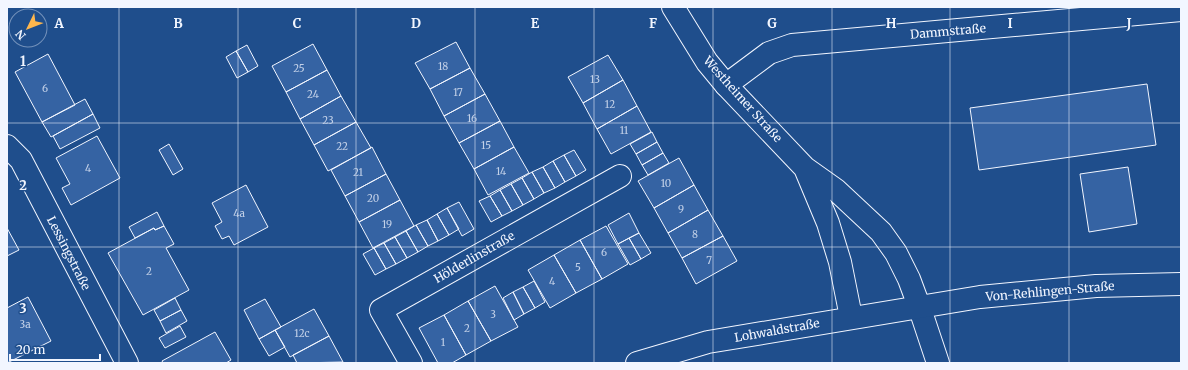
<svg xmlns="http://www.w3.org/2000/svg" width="1188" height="370" viewBox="0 0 1188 370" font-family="Merriweather,serif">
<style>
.building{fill:#3563a3;stroke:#f2f6ff}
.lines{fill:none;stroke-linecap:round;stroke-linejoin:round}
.minor-casing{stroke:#f2f6ff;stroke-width:24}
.tertiary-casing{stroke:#f2f6ff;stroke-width:24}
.minor{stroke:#1f4e8c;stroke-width:22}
.tertiary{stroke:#1f4e8c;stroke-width:22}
.grid{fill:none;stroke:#f2f6ff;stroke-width:1;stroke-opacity:0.55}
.labels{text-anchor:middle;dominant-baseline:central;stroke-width:3;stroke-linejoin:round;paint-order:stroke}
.number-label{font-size:10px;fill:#c3d1e8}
.street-label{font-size:12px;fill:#f2f6ff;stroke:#1f4e8c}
.grid-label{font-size:13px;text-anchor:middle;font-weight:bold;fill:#f2f6ff;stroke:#1f4e8c;stroke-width:3;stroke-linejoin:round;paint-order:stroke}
</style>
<rect width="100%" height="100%" fill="#1f4e8c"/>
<path class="building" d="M 456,42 L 470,68 L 430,89 L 415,63 Z
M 313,44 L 327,70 L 286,92 L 272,66 Z
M 247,45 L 258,66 L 248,72 L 236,51 Z
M 236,51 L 248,72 L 237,78 L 226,57 Z
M 48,54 L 75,105 L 42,122 L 15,72 Z
M 608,55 L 623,80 L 583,103 L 568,77 Z
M 470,68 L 485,94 L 444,116 L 430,89 Z
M 327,70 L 341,96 L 300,119 L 286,92 Z
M 623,80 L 637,106 L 597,129 L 583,103 Z
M 1147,84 L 1156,145 L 979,170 L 970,108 Z
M 485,94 L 500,121 L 459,143 L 444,116 Z
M 341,96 L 356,122 L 314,145 L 300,119 Z
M 85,99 L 93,114 L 51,137 L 42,122 Z
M 637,106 L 651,132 L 611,154 L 597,129 Z
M 93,114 L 100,128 L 60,149 L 53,136 Z
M 500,121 L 514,147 L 474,169 L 459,143 Z
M 356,122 L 371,148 L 328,171 L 314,145 Z
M 652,132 L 657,142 L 636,154 L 630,144 Z
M 97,136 L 120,178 L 71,205 L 62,188 L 70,184 L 56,158 Z
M 657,142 L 663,153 L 642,165 L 636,154 Z
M 169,144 L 183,169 L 173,175 L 159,150 Z
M 372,147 L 386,174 L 345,196 L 331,170 Z
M 514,147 L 529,173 L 488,195 L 474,169 Z
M 574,150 L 586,170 L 576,176 L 564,155 Z
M 663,153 L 669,163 L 648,175 L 642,165 Z
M 564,155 L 576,176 L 565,182 L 553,161 Z
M 679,158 L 694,185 L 654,208 L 638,181 Z
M 553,161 L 565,182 L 555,188 L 543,167 Z
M 543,167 L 555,188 L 544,193 L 532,172 Z
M 1128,167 L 1137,224 L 1089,232 L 1080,174 Z
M 532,172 L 544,193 L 534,199 L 522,178 Z
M 386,174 L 400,200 L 359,222 L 345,196 Z
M 522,178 L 534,199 L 523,205 L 511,184 Z
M 511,184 L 523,205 L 512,211 L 500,190 Z
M 246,185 L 268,227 L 234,245 L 229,236 L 222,239 L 215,226 L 222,222 L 212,203 Z
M 694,185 L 708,210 L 668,233 L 654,208 Z
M 500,190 L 512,211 L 502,216 L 490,196 Z
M 490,196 L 502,216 L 491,222 L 479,201 Z
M 400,200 L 414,226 L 373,248 L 359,222 Z
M 459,202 L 474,229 L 462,236 L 447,208 Z
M 447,208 L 459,229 L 449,235 L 437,214 Z
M 708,210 L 723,236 L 682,258 L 668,233 Z
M 157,212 L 164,226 L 155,230 L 154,228 L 135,238 L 129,227 Z
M 629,213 L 639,233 L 618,244 L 608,225 Z
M 437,214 L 449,235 L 438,241 L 427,220 Z
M 427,220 L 438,241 L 428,246 L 416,225 Z
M 416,225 L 428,246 L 418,252 L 406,231 Z
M 164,226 L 174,244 L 166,248 L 189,290 L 143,315 L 108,253 L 154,228 L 155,230 Z
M 606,226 L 628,264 L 602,279 L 580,240 Z
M 7,228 L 19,250 L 7,256 Z
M 406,231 L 418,252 L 407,258 L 395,237 Z
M 639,233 L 651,253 L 641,259 L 629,238 Z
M 723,236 L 737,261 L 696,284 L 682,258 Z
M 395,237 L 407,258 L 396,264 L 384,243 Z
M 629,238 L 641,259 L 630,265 L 618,244 Z
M 580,240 L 602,279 L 576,293 L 554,255 Z
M 384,243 L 396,264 L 386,269 L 374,248 Z
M 374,248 L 386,269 L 375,275 L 363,254 Z
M 554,255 L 576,293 L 550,308 L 528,270 Z
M 534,281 L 545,302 L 535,308 L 523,287 Z
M 495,286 L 518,327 L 491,341 L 468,301 Z
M 523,287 L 535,308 L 524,314 L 513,292 Z
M 513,292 L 524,314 L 514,320 L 503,298 Z
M 28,297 L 51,341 L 7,363 L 7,308 Z
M 175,298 L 181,310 L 160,321 L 154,310 Z
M 265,299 L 281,327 L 259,339 L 244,310 Z
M 468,301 L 491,341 L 466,355 L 444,315 Z
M 314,309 L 329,336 L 290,357 L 275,330 Z
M 181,310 L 187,321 L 166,333 L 160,321 Z
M 444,315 L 466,355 L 452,363 L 438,363 L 419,328 Z
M 180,326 L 186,337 L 165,348 L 159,338 Z
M 275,330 L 285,347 L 269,356 L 259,339 Z
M 215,332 L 231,360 L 226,363 L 163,363 L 162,361 Z
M 329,336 L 343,362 L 297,363 L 293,355 Z"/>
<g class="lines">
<defs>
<path id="minor" d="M 726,85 L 769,53 L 792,45 L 1181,10
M 7,146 L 21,160 L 127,363
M 919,306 L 938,363
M 411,363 L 381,310 L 620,176"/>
<path id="tertiary" d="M 673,7 L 707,62 L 726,85 L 805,168 L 836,190 L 881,232 L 896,253 L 909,279 L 919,306
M 805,168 L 828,223 L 840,262 L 851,317
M 637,363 L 708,342 L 980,297 L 1096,286 L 1181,284"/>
</defs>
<use href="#minor" class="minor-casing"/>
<use href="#tertiary" class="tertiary-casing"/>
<use href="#minor" class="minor"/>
<use href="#tertiary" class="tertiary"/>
</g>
<path class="grid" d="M 119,7 L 119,363M 238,7 L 238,363M 356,7 L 356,363M 475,7 L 475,363M 594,7 L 594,363M 713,7 L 713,363M 832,7 L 832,363M 950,7 L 950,363M 1069,7 L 1069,363M 7,123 L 1181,123M 7,247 L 1181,247"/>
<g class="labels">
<g class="number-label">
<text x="443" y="66">18</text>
<text x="299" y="68">25</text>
<text x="595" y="79">13</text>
<text x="45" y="88">6</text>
<text x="458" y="92">17</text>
<text x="313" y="94">24</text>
<text x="610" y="104">12</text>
<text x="472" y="118">16</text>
<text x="328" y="120">23</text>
<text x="624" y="130">11</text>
<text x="486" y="145">15</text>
<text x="342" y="146">22</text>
<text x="88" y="168">4</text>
<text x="501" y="171">14</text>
<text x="358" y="172">21</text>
<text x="666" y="183">10</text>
<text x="373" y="198">20</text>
<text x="681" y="209">9</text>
<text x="239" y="213">4a</text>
<text x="387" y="224">19</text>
<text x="695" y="234">8</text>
<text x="604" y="252">6</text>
<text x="709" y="260">7</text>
<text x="578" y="267">5</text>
<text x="149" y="271">2</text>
<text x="552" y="281">4</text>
<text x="493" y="314">3</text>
<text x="25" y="324">3a</text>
<text x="467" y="328">2</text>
<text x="302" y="333">12c</text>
<text x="443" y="342">1</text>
</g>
<g class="street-label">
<text transform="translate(948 31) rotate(-5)">Dammstraße</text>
<text transform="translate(743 99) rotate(48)">Westheimer Straße</text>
<text transform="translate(69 253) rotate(63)">Lessingstraße</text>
<text transform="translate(474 257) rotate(-30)">Hölderlinstraße</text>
<text transform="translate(1050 291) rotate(-5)">Von-Rehlingen-Straße</text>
<text transform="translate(777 330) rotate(-10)">Lohwaldstraße</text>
</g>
</g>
<g class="grid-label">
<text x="59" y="28">A</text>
<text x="178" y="28">B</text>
<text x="297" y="28">C</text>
<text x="416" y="28">D</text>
<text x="535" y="28">E</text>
<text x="653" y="28">F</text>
<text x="772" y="28">G</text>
<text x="891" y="28">H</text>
<text x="1010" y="28">I</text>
<text x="1129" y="28">J</text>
<text x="23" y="66">1</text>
<text x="23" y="190">2</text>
<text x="23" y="313">3</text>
</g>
<rect width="1188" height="370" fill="none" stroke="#f2f6ff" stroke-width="16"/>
<g transform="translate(28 28) rotate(227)"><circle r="19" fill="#1f4e8c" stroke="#7391ba"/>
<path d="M0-3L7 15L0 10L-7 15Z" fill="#ffb74d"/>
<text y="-6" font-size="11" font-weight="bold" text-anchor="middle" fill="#f2f6ff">N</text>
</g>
<path d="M10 354v6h90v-6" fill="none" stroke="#f2f6ff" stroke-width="2"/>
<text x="16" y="354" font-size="12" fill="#f2f6ff" stroke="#1f4e8c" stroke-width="3" paint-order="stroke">20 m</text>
</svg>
